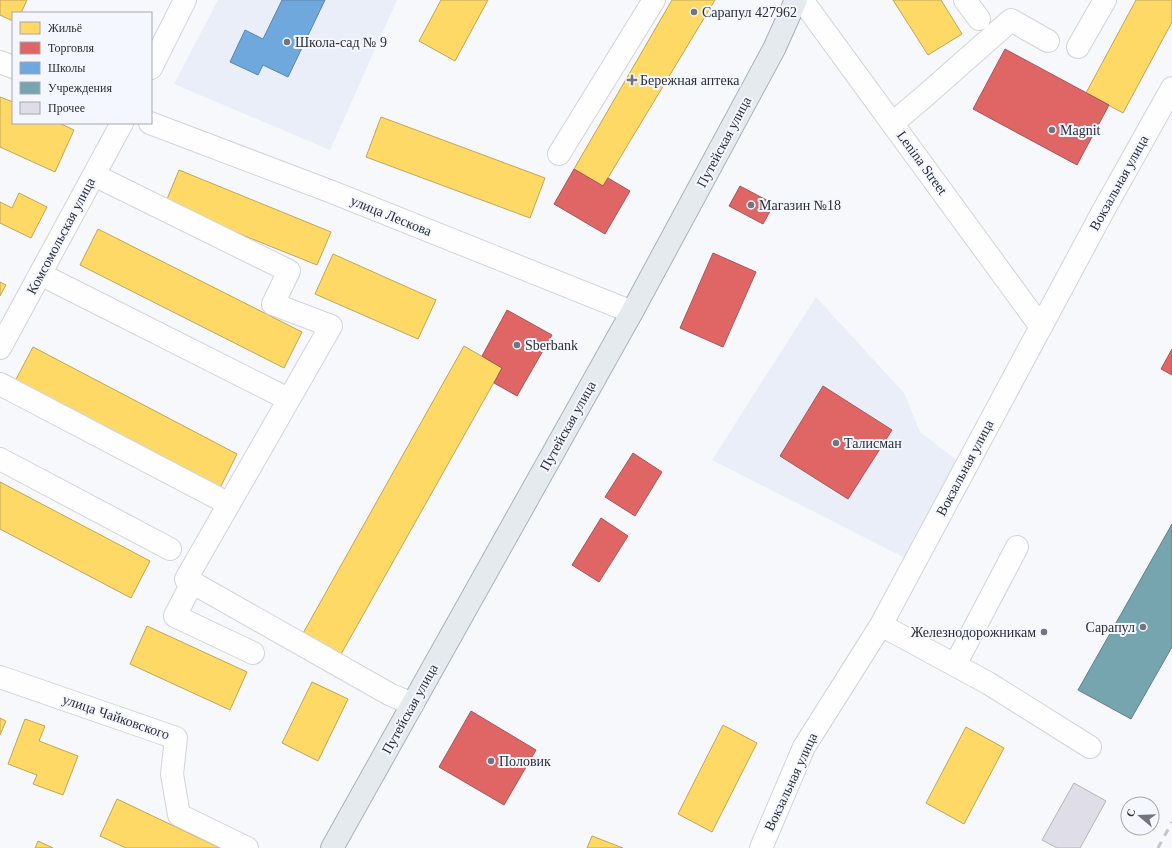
<svg xmlns="http://www.w3.org/2000/svg" width="1172" height="848" viewBox="0 0 1172 848" font-family="Georgia,serif">
<style>
.built{fill:#eaeef9}
.homes{fill:#ffd966;stroke:#c0a658}
.shops{fill:#e06666;stroke:#aa5658}
.schools{fill:#6fa8dc;stroke:#5b84aa}
.public{fill:#76a5af;stroke:#60828b}
.building{fill:#dedde8;stroke:#b4b4b9}
.lines{fill:none;stroke-linecap:round;stroke-linejoin:round}
.minor-casing{stroke:#d2d4d9;stroke-width:24}
.major-casing{stroke:#a8b2bc;stroke-width:24}
.minor{stroke:#fefeff;stroke-width:22}
.major{stroke:#e5eaef;stroke-width:22}
.rail{stroke:#c5c6c7;stroke-width:3;stroke-dasharray:7 7;stroke-linecap:butt}
.poi-dot{fill:#74757c;stroke:#f4f7ff;stroke-width:1.5}
.labels{text-anchor:middle;dominant-baseline:central;stroke-width:4;stroke-linejoin:round;paint-order:stroke}
.poi-label{font-size:14px;fill:#2d2f37;stroke:#f4f7ff;text-anchor:start}
.street-label{font-size:14px;fill:#2d2f37;stroke:#f4f7ff}
</style>
<rect width="100%" height="100%" fill="#f7f8fc"/>
<path class="built" d="M 218,0 L 397,0 L 330,150 L 174,84 Z
M 816,297 L 904,393 L 920,432 L 963,465 L 909,560 L 712,460 Z"/>
<path class="homes" d="M 0,0 L 27,0 L 21,13 L 13,13 L 13,21 L 0,15 Z
M 441,0 L 488,0 L 455,61 L 419,41 Z
M 672,0 L 715,0 L 603,186 L 574,169 Z
M 893,0 L 941,0 L 962,34 L 928,55 Z
M 1136,0 L 1172,0 L 1172,22 L 1123,113 L 1086,93 Z
M 0,97 L 13,102 L 13,123 L 59,123 L 74,130 L 55,172 L 0,147 Z
M 381,117 L 545,178 L 530,218 L 366,157 Z
M 179,170 L 331,232 L 317,265 L 165,204 Z
M 19,193 L 47,207 L 31,238 L 0,223 L 0,202 L 12,208 Z
M 98,229 L 302,332 L 284,368 L 80,265 Z
M 333,254 L 436,300 L 418,339 L 315,294 Z
M 0,282 L 6,285 L 0,296 Z
M 464,346 L 502,368 L 340,656 L 302,635 Z
M 33,347 L 237,454 L 218,492 L 13,385 Z
M 0,482 L 150,561 L 131,598 L 0,529 Z
M 147,626 L 247,672 L 230,710 L 130,664 Z
M 312,682 L 348,699 L 318,761 L 282,743 Z
M 0,718 L 6,721 L 0,735 Z
M 25,719 L 45,726 L 39,741 L 78,756 L 63,795 L 33,784 L 37,775 L 8,764 Z
M 723,725 L 757,743 L 712,832 L 678,814 Z
M 966,727 L 1004,748 L 964,824 L 926,803 Z
M 117,799 L 220,848 L 126,848 L 100,836 Z
M 592,836 L 623,848 L 587,848 Z
M 38,841 L 53,848 L 35,848 Z"/>
<path class="shops" d="M 1005,49 L 1109,105 L 1077,165 L 973,109 Z
M 574,169 L 603,186 L 608,178 L 630,191 L 605,234 L 554,204 Z
M 740,186 L 774,204 L 763,224 L 729,206 Z
M 713,253 L 756,272 L 723,347 L 680,328 Z
M 507,310 L 552,335 L 517,396 L 494,383 L 502,368 L 482,356 Z
M 1172,349 L 1172,375 L 1161,369 Z
M 823,386 L 892,430 L 848,499 L 780,456 Z
M 633,453 L 662,472 L 635,516 L 605,497 Z
M 601,518 L 628,536 L 599,582 L 572,565 Z
M 471,711 L 536,750 L 504,805 L 439,767 Z"/>
<path class="schools" d="M 282,0 L 325,0 L 288,77 L 263,65 L 258,75 L 230,62 L 245,30 L 263,39 Z"/>
<path class="public" d="M 1172,524 L 1172,647 L 1131,719 L 1078,690 Z"/>
<path class="building" d="M 1074,783 L 1106,801 L 1080,848 L 1057,848 L 1042,840 Z"/>
<g class="lines">
<defs>
<path id="minor" d="M 802,0 L 1041,327
M 965,0 L 979,19
M 1078,47 L 1105,0
M 0,62 L 13,67
M 151,68 L 185,0
M 150,123 L 332,192 L 632,312
M 893,123 L 926,95 L 1011,20 L 1048,41
M 559,154 L 654,0
M 94,175 L 289,271 L 273,304 L 331,326 L 186,579 L 391,695 L 413,704
M 40,274 L 288,399
M 0,348 L 122,123
M 0,384 L 229,504
M 0,459 L 170,549
M 192,583 L 175,616 L 253,653
M 881,625 L 988,683 L 1090,747
M 955,665 L 1017,547
M 0,677 L 176,738 L 172,774 L 179,815 L 247,848
M 761,848 L 804,747 L 881,625 L 1102,213 L 1172,88"/>
<path id="major" d="M 332,848 L 632,312 L 774,49 L 796,0"/>
</defs>
<use href="#minor" class="minor-casing"/>
<use href="#major" class="major-casing"/>
<use href="#minor" class="minor"/>
<use href="#major" class="major"/>
<path class="rail" d="M 1158,848 L 1172,822"/>
</g>
<g class="poi-dot">
<circle cx="694" cy="12" r="4"/>
<circle cx="287" cy="42" r="4"/>
<path d="M630 74h4v4h4v4h-4v4h-4v-4h-4v-4h4z"/>
<circle cx="1052" cy="130" r="4"/>
<circle cx="751" cy="205" r="4"/>
<circle cx="517" cy="345" r="4"/>
<circle cx="836" cy="443" r="4"/>
<circle cx="1143" cy="627" r="4"/>
<circle cx="1044" cy="632" r="4"/>
<circle cx="491" cy="761" r="4"/>
</g>
<g class="labels">
<g class="poi-label">
<text x="702" y="12">Сарапул 427962</text>
<text x="295" y="42">Школа-сад № 9</text>
<text x="640" y="80">Бережная аптека</text>
<text x="1060" y="130">Magnit</text>
<text x="759" y="205">Магазин №18</text>
<text x="525" y="345">Sberbank</text>
<text x="844" y="443">Талисман</text>
<text x="1135" y="627" text-anchor="end">Сарапул</text>
<text x="1036" y="632" text-anchor="end">Железнодорожникам</text>
<text x="499" y="761">Половик</text>
</g>
<g class="street-label">
<text transform="translate(724 142) rotate(-62)">Путейская улица</text>
<text transform="translate(922 163) rotate(54)">Lenina Street</text>
<text transform="translate(1119 183) rotate(-61)">Вокзальная улица</text>
<text transform="translate(391 216) rotate(22)">улица Лескова</text>
<text transform="translate(61 236) rotate(-62)">Комсомольская улица</text>
<text transform="translate(568 426) rotate(-61)">Путейская улица</text>
<text transform="translate(965 468) rotate(-62)">Вокзальная улица</text>
<text transform="translate(410 709) rotate(-61)">Путейская улица</text>
<text transform="translate(116 717) rotate(19)">улица Чайковского</text>
<text transform="translate(791 782) rotate(-65)">Вокзальная улица</text>
</g>
</g>
<rect x="12" y="12" width="140" height="112" fill="#f4f7ff" stroke="#a4a7af"/>
<rect x="20" y="22" width="20" height="12" fill="#ffd966" stroke="#a4a7af"/>
<text x="48" y="32" font-size="12" fill="#2d2f37">Жильё</text>
<rect x="20" y="42" width="20" height="12" fill="#e06666" stroke="#a4a7af"/>
<text x="48" y="52" font-size="12" fill="#2d2f37">Торговля</text>
<rect x="20" y="62" width="20" height="12" fill="#6fa8dc" stroke="#a4a7af"/>
<text x="48" y="72" font-size="12" fill="#2d2f37">Школы</text>
<rect x="20" y="82" width="20" height="12" fill="#76a5af" stroke="#a4a7af"/>
<text x="48" y="92" font-size="12" fill="#2d2f37">Учреждения</text>
<rect x="20" y="102" width="20" height="12" fill="#dedde8" stroke="#a4a7af"/>
<text x="48" y="112" font-size="12" fill="#2d2f37">Прочее</text>
<g transform="translate(1140 816) rotate(289)"><circle r="19" fill="#f4f7ff" stroke="#a4a7af"/>
<path d="M0-3L7 15L0 10L-7 15Z" fill="#74757c"/>
<text y="-6" font-size="11" font-weight="bold" text-anchor="middle" fill="#2d2f37">С</text>
</g>
</svg>
